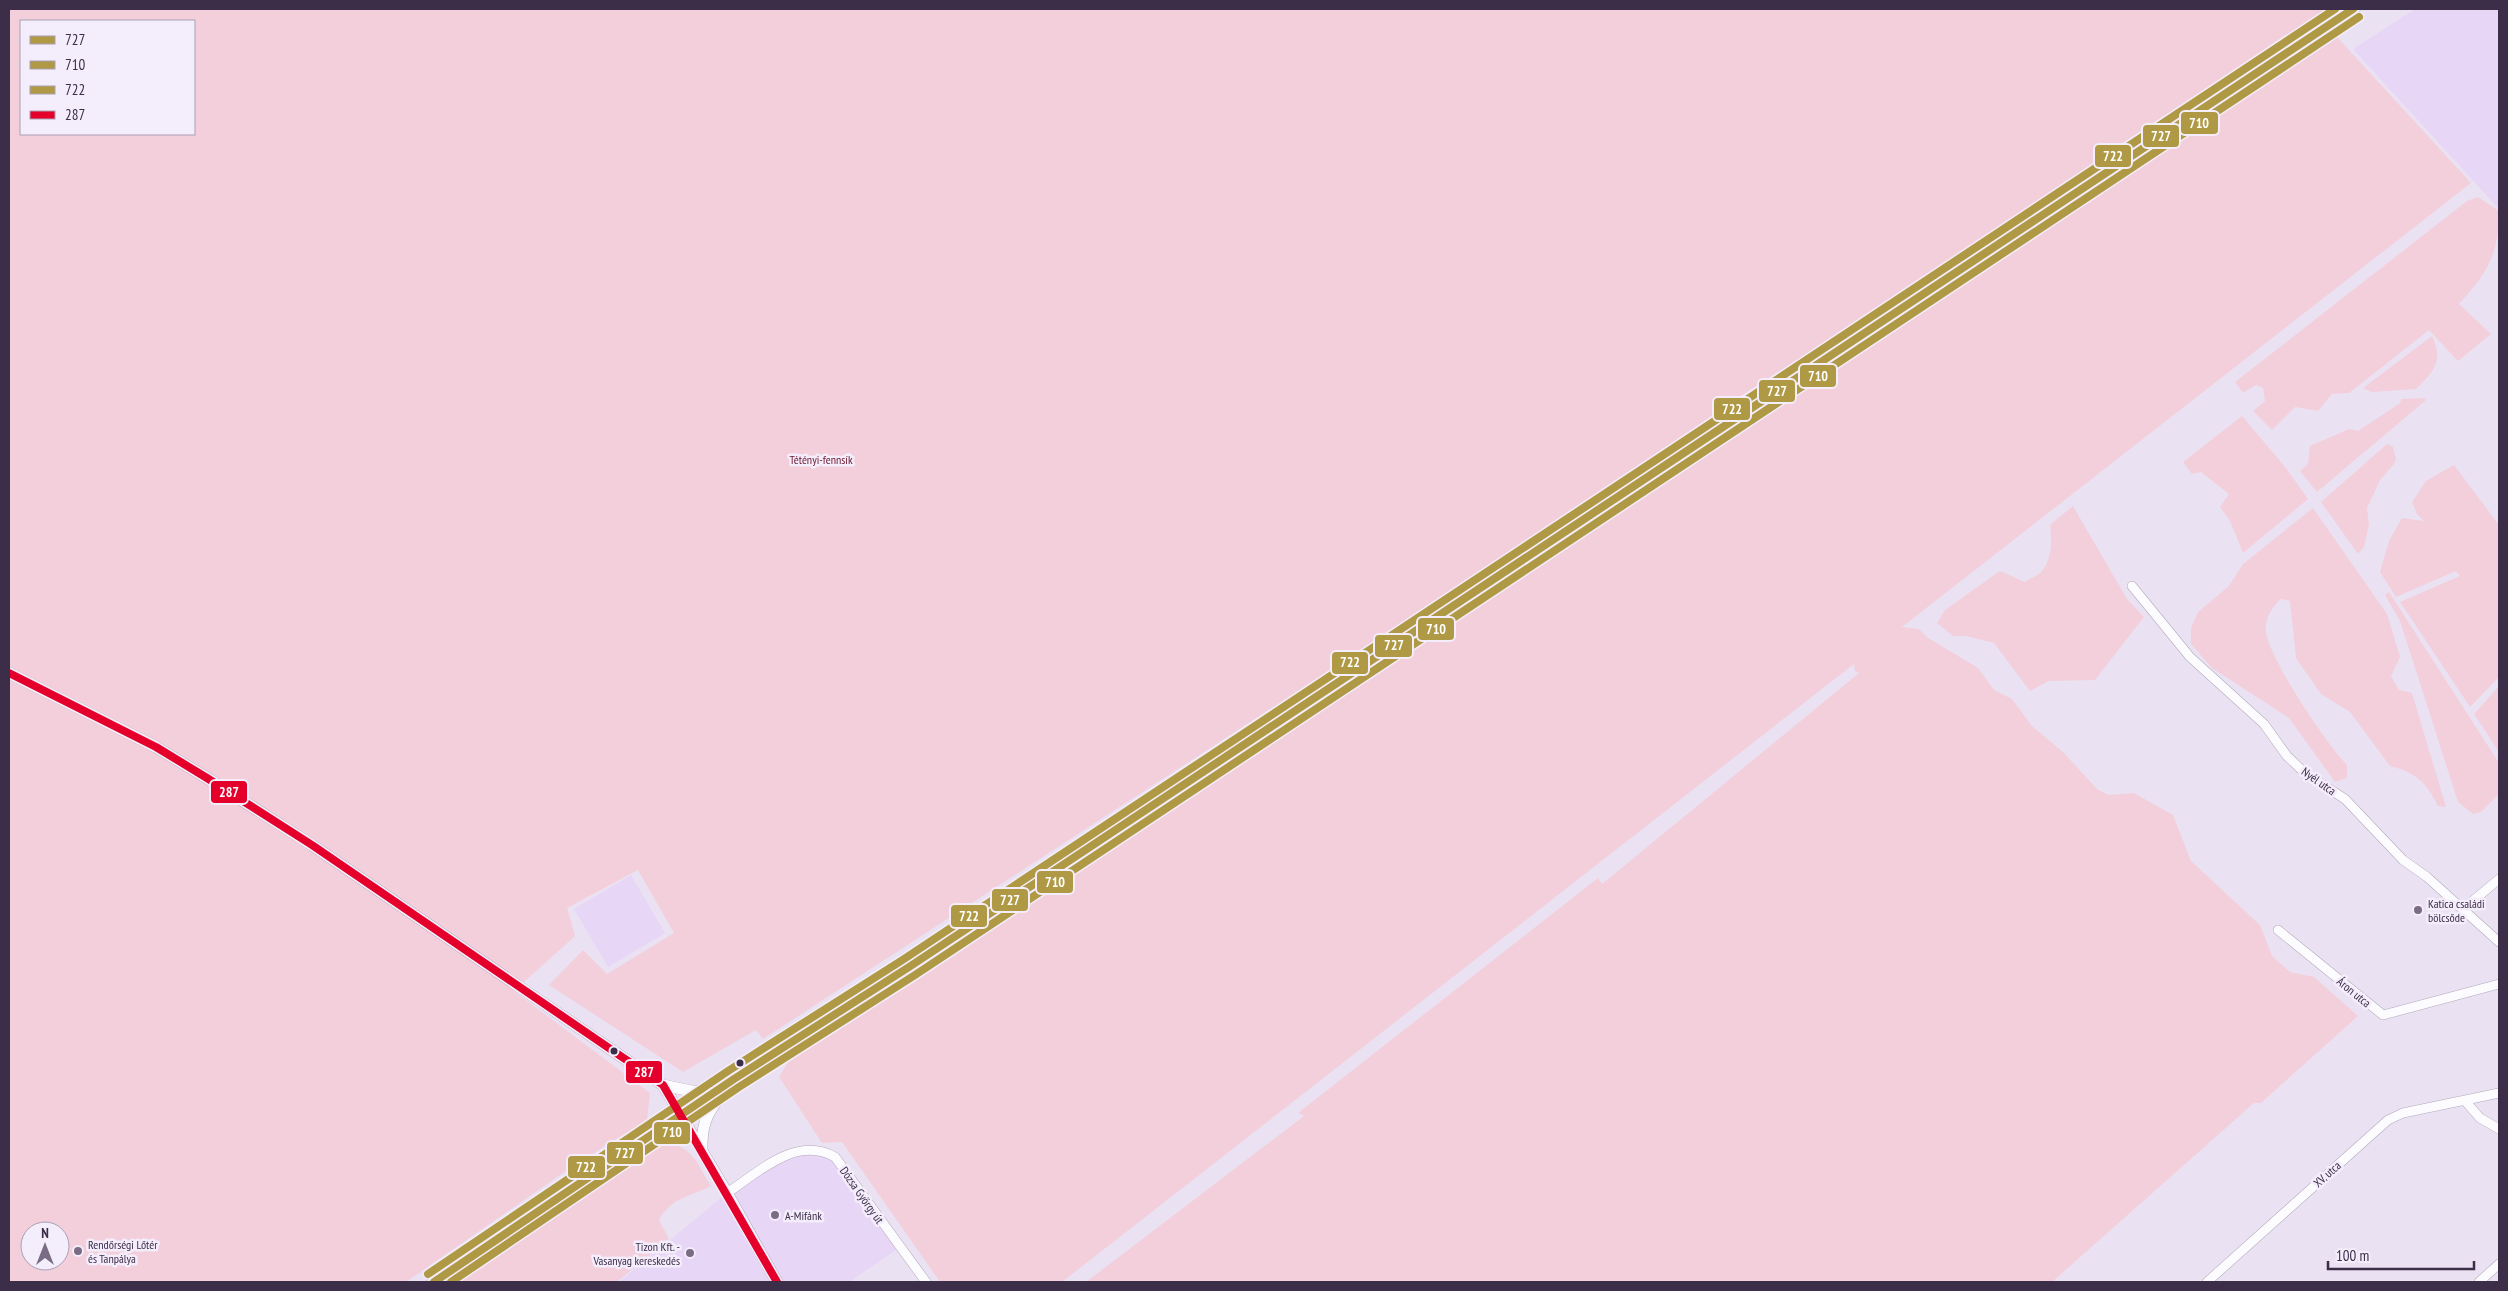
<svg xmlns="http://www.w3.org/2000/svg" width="2508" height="1291" viewBox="0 0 2508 1291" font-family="'PT Sans Narrow',sans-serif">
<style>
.built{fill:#e7d6f6}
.green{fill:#f3cfdb;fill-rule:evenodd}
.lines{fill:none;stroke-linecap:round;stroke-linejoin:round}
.minor-casing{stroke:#b2a8bb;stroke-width:10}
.tertiary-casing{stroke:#b2a8bb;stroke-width:12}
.primary-casing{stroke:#b0b2c2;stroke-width:15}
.minor{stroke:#fcfbfd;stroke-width:9}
.tertiary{stroke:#fcfbfd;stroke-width:11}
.primary{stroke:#e9ebf2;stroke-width:14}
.bus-1-casing{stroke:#f4edfb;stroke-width:11}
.bus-2-casing{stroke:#f4edfb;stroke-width:11}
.bus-3-casing{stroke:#f4edfb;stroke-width:11}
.bus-4-casing{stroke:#f4edfb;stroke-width:11}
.bus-1{stroke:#af9945;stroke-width:8}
.bus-2{stroke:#af9945;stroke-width:8}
.bus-3{stroke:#af9945;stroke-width:8}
.bus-4{stroke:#e4002b;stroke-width:8}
.poi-dot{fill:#796c84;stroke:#f4edfb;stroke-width:2}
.bus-dot{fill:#3c2d48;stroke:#f4edfb;stroke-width:2}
.labels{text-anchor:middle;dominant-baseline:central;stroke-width:5;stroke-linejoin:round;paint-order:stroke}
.park-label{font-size:12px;fill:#6c172f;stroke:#f4edfb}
.street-label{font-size:12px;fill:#3c2d48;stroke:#f4edfb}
.poi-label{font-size:12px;fill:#3c2d48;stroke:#f4edfb;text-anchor:start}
.line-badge{stroke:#f4edfb;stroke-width:2}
.badge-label{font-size:14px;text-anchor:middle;font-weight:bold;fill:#fff}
</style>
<rect width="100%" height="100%" fill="#eae2f2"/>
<path class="built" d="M 2415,9 L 2499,9 L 2499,209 L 2353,49 Z
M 631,875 L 665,933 L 608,967 L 574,909 Z
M 795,1150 L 835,1157 L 899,1248 L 849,1282 L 619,1282 L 727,1193 Z"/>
<path class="green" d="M 9,9 L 2333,9 L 2130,138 L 1941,269 L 1739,397 L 1599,495 L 763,1039 L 756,1030 L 683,1072 L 549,985 L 583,950 L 607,974 L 674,933 L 638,870 L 567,908 L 575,936 L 514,991 L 650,1093 L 647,1120 L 573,1166 L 406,1282 L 9,1282 ZM 21,21 L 194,21 L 194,134 L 21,134 ZM 30,1231 L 60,1231 L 60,1261 L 30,1261 Z
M 2337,37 L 2471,183 L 1902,627 L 1919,629 L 1928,638 L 1978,668 L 1994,690 L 2012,699 L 2032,726 L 2063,752 L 2098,790 L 2109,795 L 2134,793 L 2173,815 L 2191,861 L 2260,925 L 2272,956 L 2290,972 L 2314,977 L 2358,1016 L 2261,1103 L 2254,1103 L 2052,1282 L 1086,1282 L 1304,1116 L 1298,1113 L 1598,878 L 1602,884 L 1859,673 L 1855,671 L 1854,664 L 1062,1282 L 940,1282 L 842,1142 L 822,1143 L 779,1077 L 788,1062 L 1844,358 Z
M 2478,197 L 2499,211 C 2499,255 2487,273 2459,304 L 2491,334 L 2458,361 L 2429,330 L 2349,393 L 2332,394 L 2318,411 L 2295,407 L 2272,430 L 2253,411 L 2265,401 L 2263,388 L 2256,385 L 2243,393 L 2235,382 L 2467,201 Z
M 2432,336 C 2444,361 2434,371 2416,389 L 2372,392 L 2363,388 Z
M 2424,398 L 2426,400 L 2317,492 L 2300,471 L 2308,464 L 2310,446 L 2349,429 L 2358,431 L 2399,404 L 2402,399 Z
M 2242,416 L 2286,468 L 2308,499 L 2243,553 L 2230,521 L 2220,507 L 2229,494 L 2201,472 L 2192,474 L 2183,462 Z
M 2387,444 L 2393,447 L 2396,459 L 2394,464 L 2380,480 L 2367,508 L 2369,524 L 2364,547 L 2358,554 L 2321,502 Z
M 2454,465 L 2499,525 L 2499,677 L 2470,707 L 2400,602 L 2460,576 L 2456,571 L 2396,597 L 2380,572 L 2389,541 L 2402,518 L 2424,521 L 2417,514 L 2412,502 L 2426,481 Z
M 2073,506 L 2127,599 L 2144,617 L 2095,680 L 2049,681 L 2030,691 L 1994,643 L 1966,636 L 1953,636 L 1937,623 L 1945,610 L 2000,571 L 2025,582 C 2029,579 2038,576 2042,571 C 2052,559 2052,540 2050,525 Z
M 2313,508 L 2387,614 L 2400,657 L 2391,676 L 2399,690 L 2412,693 L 2446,807 L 2438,806 C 2427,783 2415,772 2390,766 L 2350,712 L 2321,694 L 2296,658 L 2290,601 L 2281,599 C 2272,607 2264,619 2266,633 C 2272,663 2325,742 2347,765 L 2347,778 L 2335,782 L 2289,718 L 2212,668 L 2191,644 L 2191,628 L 2198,612 L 2229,586 L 2243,564 Z
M 2389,592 L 2499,763 L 2499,794 L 2481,812 L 2473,814 L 2458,802 L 2400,621 L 2385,595 Z
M 2499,686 L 2499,752 L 2474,714 Z
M 664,1143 C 693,1145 696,1163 711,1186 C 688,1198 673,1196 659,1220 L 669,1239 L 617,1282 L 452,1282 Z"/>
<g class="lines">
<defs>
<path id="minor" d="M 2132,586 L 2190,657 L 2264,724 L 2287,756 L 2306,774 L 2345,799 L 2403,860 L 2427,877 L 2499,942
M 2463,909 L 2499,879
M 2278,930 L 2383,1015 L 2499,984
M 2466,1102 L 2480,1118 L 2499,1129
M 727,1193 C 759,1172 796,1135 835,1157 L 926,1282
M 2207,1282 L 2388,1120 L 2403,1113 L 2499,1093
M 2479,1282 L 2499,1264"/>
<path id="tertiary" d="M 9,673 L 156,747 L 207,778 L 312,845 L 663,1085 L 727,1193 L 777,1282
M 663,1085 L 696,1092 L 719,1085
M 702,1150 C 701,1120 710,1109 728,1086"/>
<path id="primary" d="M 434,1282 L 734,1079 L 909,967 L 2353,9"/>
</defs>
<use href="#minor" class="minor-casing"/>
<use href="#tertiary" class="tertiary-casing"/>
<use href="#primary" class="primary-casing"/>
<use href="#minor" class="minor"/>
<use href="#tertiary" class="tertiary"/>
<use href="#primary" class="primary"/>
<defs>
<path id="bus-1" d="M 434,1282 L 734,1079 L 909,967 L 2353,9"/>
<path id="bus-2" d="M 451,1282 L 739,1087 L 915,975 L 2359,17"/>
<path id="bus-3" d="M 428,1274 L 728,1071 L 904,959 L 2335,9"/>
<path id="bus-4" d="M 9,673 L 156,747 L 207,778 L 312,845 L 663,1085 L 777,1282"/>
</defs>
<use href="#bus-1" class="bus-1-casing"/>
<use href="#bus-2" class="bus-2-casing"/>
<use href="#bus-3" class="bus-3-casing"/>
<use href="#bus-4" class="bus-4-casing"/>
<use href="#bus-1" class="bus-1"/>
<use href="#bus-2" class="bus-2"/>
<use href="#bus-3" class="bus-3"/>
<use href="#bus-4" class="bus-4"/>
</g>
<g class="poi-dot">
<circle cx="2418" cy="910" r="5"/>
<circle cx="775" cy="1215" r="5"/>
<circle cx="78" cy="1251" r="5"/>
<circle cx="690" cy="1253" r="5"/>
</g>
<g class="bus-dot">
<circle cx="614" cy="1051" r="4.5"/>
<circle cx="740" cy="1063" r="4.5"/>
</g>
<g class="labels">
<g class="park-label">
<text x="821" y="459">Tétényi-fennsík</text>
</g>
<g class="street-label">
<text transform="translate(2319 781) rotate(35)">Nyél utca</text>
<text transform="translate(2354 992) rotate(39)">Áron utca</text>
<text transform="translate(2327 1174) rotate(-42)">XV. utca</text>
<text transform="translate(862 1195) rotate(55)">Dózsa György út</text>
</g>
<g class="poi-label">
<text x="2428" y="903">Katica családi<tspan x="2428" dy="14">bölcsőde</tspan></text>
<text x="785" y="1215">A-Mifánk</text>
<text x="88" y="1244">Rendőrségi Lőtér<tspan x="88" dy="14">és Tanpálya</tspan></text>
<text x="680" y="1246" text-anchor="end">Tizon Kft. -<tspan x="680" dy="14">Vasanyag kereskedés</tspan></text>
</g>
</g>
<g class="line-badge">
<rect x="2180" y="111" width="39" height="24" rx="5" fill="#af9945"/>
<rect x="2142" y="124" width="38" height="24" rx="5" fill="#af9945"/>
<rect x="2094" y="144" width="38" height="24" rx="5" fill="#af9945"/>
<rect x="1799" y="364" width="38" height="24" rx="5" fill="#af9945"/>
<rect x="1758" y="379" width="38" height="24" rx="5" fill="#af9945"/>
<rect x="1713" y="397" width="38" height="24" rx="5" fill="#af9945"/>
<rect x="1417" y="617" width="38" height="24" rx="5" fill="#af9945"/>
<rect x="1374" y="634" width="39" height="24" rx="5" fill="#af9945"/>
<rect x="1331" y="651" width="38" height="24" rx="5" fill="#af9945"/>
<rect x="210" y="780" width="38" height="24" rx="5" fill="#e4002b"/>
<rect x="1036" y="870" width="38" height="24" rx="5" fill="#af9945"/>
<rect x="991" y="888" width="38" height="24" rx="5" fill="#af9945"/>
<rect x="950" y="904" width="38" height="24" rx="5" fill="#af9945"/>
<rect x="625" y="1060" width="38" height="24" rx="5" fill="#e4002b"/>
<rect x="653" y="1121" width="38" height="24" rx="5" fill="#af9945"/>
<rect x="606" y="1141" width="38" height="24" rx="5" fill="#af9945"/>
<rect x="567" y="1155" width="39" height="24" rx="5" fill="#af9945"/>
</g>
<g class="badge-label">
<text x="2199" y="128">710</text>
<text x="2161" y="141">727</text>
<text x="2113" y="161">722</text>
<text x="1818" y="381">710</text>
<text x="1777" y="396">727</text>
<text x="1732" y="414">722</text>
<text x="1436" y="634">710</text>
<text x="1394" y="650">727</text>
<text x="1350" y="667">722</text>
<text x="229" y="797">287</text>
<text x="1055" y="887">710</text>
<text x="1010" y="905">727</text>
<text x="969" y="921">722</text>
<text x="644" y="1077">287</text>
<text x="672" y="1137">710</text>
<text x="625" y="1158">727</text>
<text x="586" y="1172">722</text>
</g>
<rect width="2508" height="1291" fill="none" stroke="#3c2d48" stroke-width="20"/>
<rect x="20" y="20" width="175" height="115" fill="#f4edfb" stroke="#aaa0b3"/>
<rect x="30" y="36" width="25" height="8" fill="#af9945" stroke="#aaa0b3"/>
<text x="65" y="45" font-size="15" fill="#3c2d48">727</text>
<rect x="30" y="61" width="25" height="8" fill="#af9945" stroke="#aaa0b3"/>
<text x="65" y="70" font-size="15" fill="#3c2d48">710</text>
<rect x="30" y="86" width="25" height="8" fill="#af9945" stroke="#aaa0b3"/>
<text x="65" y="95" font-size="15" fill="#3c2d48">722</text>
<rect x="30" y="111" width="25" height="8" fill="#e4002b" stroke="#aaa0b3"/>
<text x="65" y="120" font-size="15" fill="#3c2d48">287</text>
<g transform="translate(45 1246)"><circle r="24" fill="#f4edfb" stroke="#aaa0b3"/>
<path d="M0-4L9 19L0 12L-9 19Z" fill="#796c84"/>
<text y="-8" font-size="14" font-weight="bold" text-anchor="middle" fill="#3c2d48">N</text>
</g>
<path d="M2328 1261v8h146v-8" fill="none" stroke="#3c2d48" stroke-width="2.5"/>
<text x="2336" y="1261" font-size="15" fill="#3c2d48" stroke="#f4edfb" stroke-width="4" paint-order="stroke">100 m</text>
</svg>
